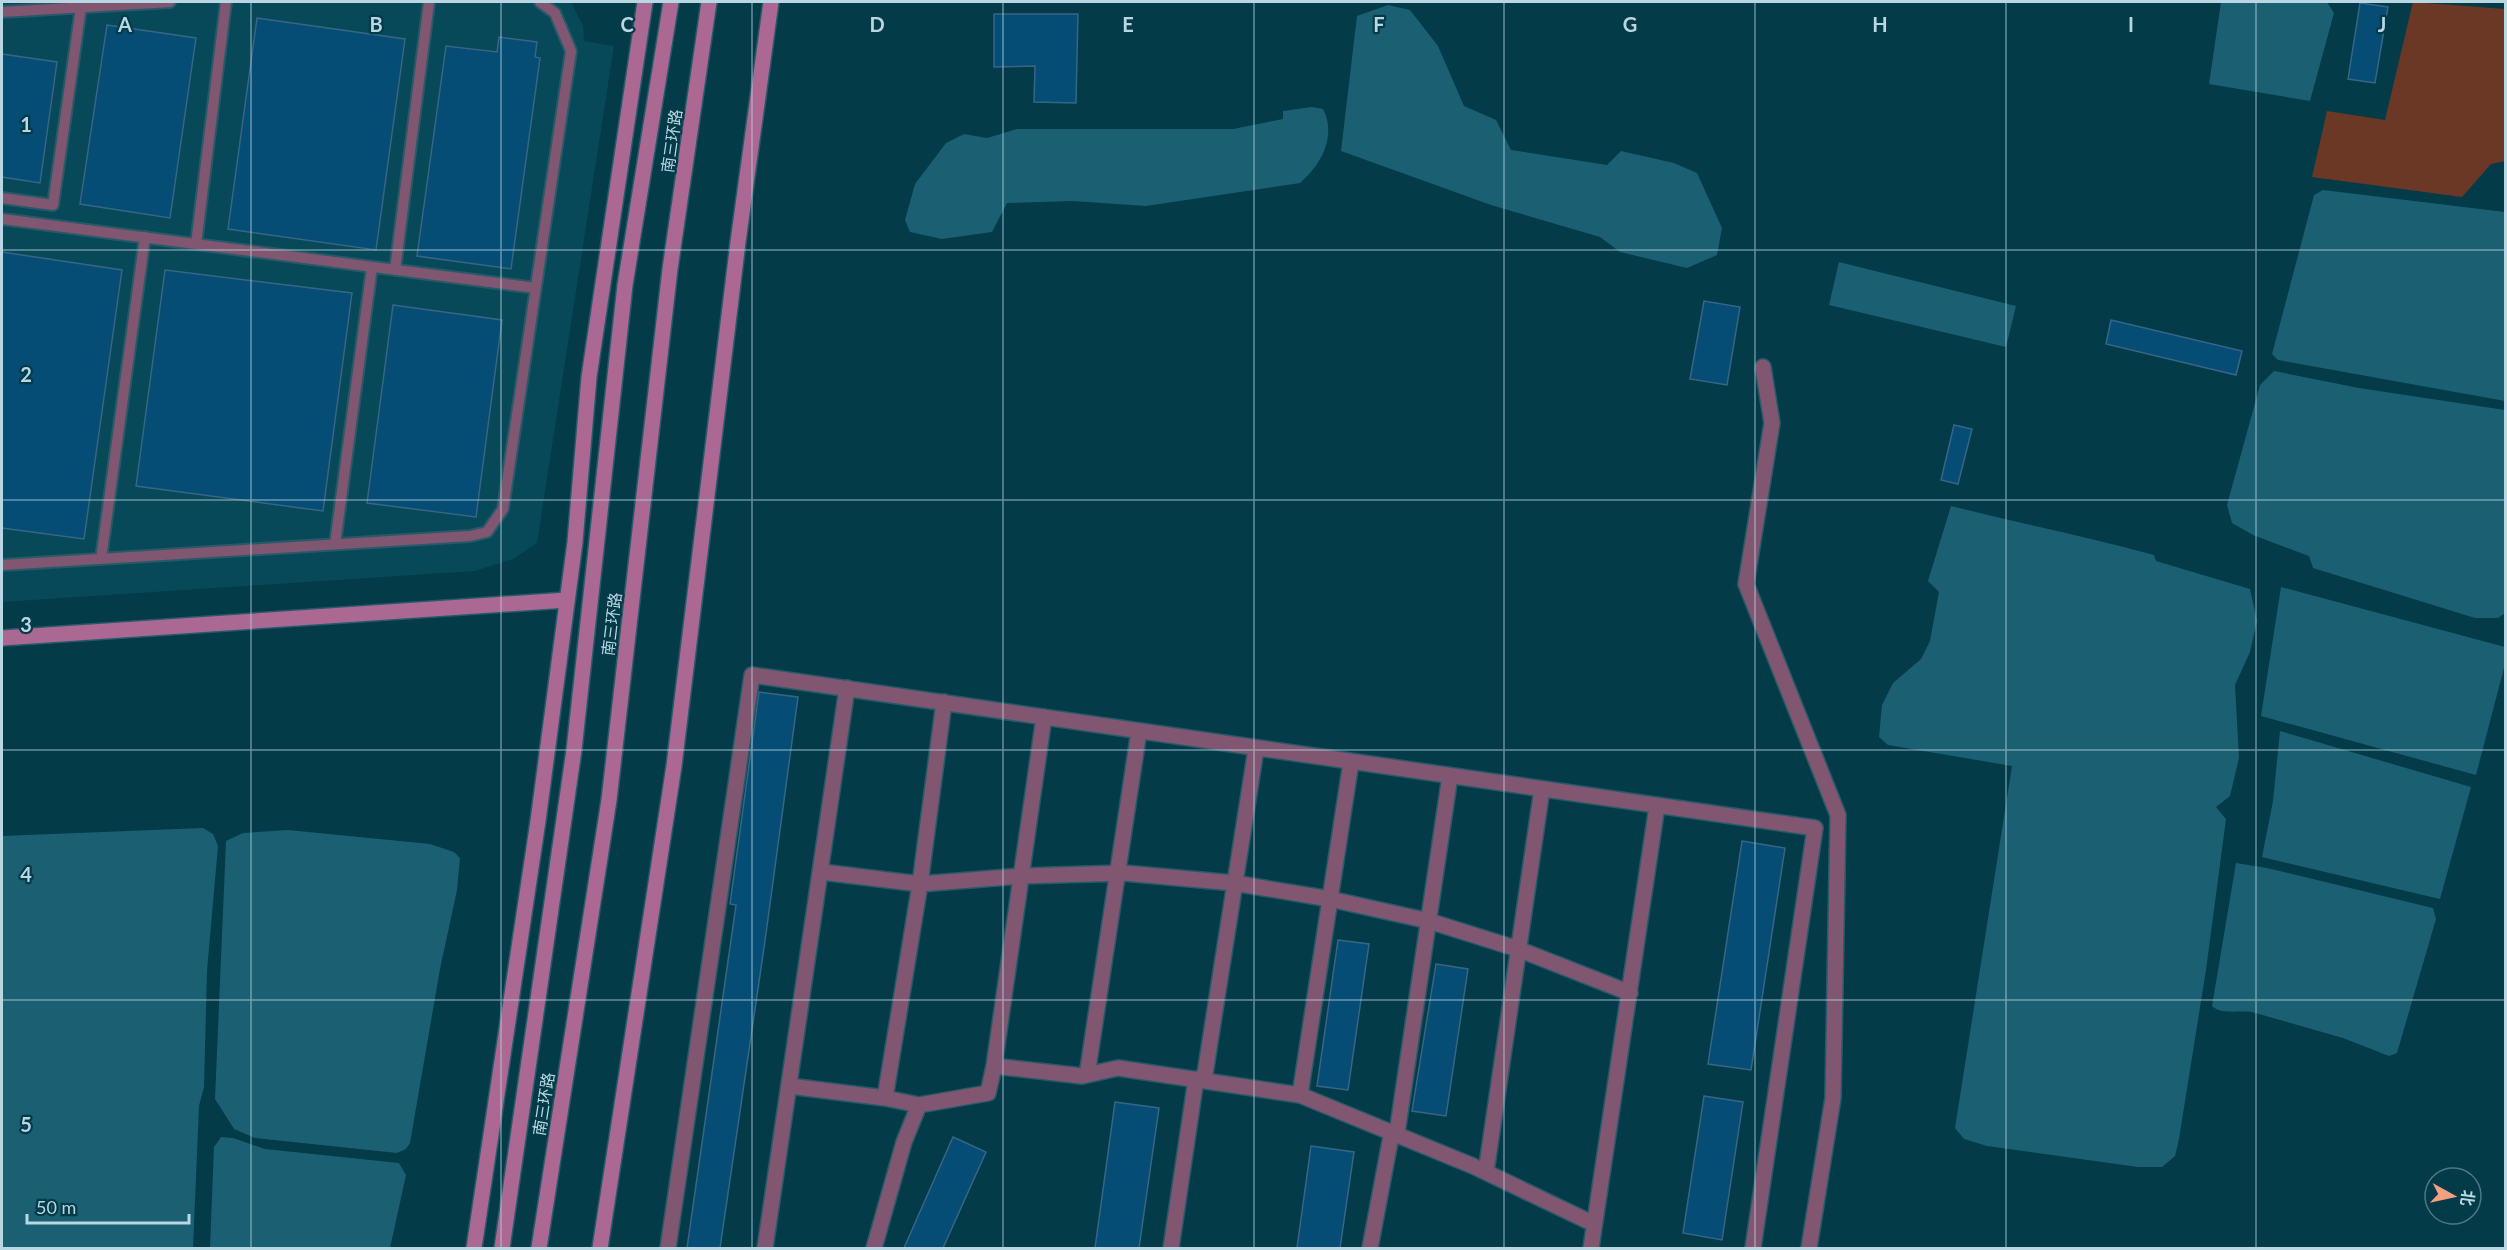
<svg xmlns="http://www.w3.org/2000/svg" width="2507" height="1250" viewBox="0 0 2507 1250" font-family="Lato,'Noto Sans SC',sans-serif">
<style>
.built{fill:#074859}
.green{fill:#6b3825}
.water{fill:#1b5f73}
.building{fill:#064d75;stroke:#376585;stroke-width:1.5}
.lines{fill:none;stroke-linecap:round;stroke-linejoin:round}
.lane-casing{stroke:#275a68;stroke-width:14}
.street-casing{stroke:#275a68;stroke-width:18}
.secondary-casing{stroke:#275a68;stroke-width:18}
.lane{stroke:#815671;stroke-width:10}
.street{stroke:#815671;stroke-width:15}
.secondary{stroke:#aa6893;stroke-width:15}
.grid{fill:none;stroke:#b8d7e2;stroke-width:1.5;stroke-opacity:0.55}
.labels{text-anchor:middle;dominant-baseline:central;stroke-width:4.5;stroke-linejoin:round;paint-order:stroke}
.street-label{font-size:16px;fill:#b8d7e2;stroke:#033b49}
.grid-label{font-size:20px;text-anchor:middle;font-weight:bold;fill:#b8d7e2;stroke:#033b49;stroke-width:4.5;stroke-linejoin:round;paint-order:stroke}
</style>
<rect width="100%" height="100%" fill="#033b49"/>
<path class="built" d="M 2,2 L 571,2 L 583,26 L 584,41 L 614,46 L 537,543 L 513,559 L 475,571 L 2,602 Z"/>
<path class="green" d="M 2413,2 L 2505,9 L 2505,161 L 2491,164 L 2462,197 L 2312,177 L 2327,111 L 2385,120 Z"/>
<path class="water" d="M 2221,2 L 2327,2 L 2334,13 L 2310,101 L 2209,84 Z
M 1388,5 L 1410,10 L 1438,46 L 1464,106 L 1496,120 L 1511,150 L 1607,165 L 1621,151 L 1674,163 L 1697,173 L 1722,228 L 1717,255 L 1687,268 L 1620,252 L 1600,237 L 1491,205 L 1341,151 L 1357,16 Z
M 1312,107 L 1323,109 C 1337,136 1321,165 1300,183 L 1146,206 L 1073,201 L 1007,203 L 992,232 L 942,239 L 910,232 L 905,220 L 915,184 L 946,143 L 964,134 L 987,138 L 1017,129 L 1233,129 L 1283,119 L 1283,111 Z
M 2323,190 L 2505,212 L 2505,401 L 2278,360 L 2272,354 L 2314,195 Z
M 1839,262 L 2016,306 L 2006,347 L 1829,305 Z
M 2274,371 L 2359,388 L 2505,410 L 2505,613 L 2498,618 L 2475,618 L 2313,568 L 2309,556 L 2253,535 L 2232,523 L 2227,505 L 2260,385 Z
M 1951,506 C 2019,523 2087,537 2154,555 L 2156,561 L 2250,589 L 2257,621 L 2250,652 L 2235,685 L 2239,758 L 2230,796 L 2216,807 L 2226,819 L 2206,970 L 2179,1139 L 2175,1156 L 2162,1167 L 2138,1167 L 1987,1146 L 1964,1139 L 1955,1128 L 2012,766 L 1888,745 L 1879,737 L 1882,705 L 1893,683 L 1921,659 L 1930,641 L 1939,592 L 1928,581 Z
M 2281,587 L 2505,647 L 2505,664 L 2476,775 L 2261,716 Z
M 2280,731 L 2471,787 L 2440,899 L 2262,857 L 2273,801 Z
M 203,828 L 213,834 L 218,846 L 207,971 L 204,1087 L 199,1106 L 193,1248 L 2,1248 L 2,836 Z
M 288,830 L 430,844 L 454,852 L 460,858 L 457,890 L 440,969 L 410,1143 L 406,1149 L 397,1153 L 255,1138 L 234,1129 L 215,1099 L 226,841 L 243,833 Z
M 2236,863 L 2267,868 L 2433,908 L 2436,919 L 2397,1053 L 2389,1056 L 2343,1038 L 2252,1012 C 2238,1010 2222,1015 2212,1006 Z
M 221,1137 L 233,1138 L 265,1149 L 399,1163 L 406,1175 L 390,1248 L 210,1248 L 214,1147 Z"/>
<path class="building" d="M 2360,3 L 2388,7 L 2375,83 L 2348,79 Z
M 994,14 L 1078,14 L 1076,103 L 1034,102 L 1035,66 L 994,67 Z
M 257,18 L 405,39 L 376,250 L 228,229 Z
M 107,25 L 196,38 L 170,218 L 80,204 Z
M 499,37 L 537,42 L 535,57 L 540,58 L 511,269 L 417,256 L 446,46 L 497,52 Z
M 2,54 L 57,62 L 40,183 L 2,177 Z
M 2,252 L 122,270 L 84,539 L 2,528 Z
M 165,270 L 352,293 L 323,511 L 136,486 Z
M 1704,301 L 1740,307 L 1727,385 L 1690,379 Z
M 393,305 L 502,320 L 476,517 L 367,503 Z
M 2111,320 L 2242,351 L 2236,375 L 2106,344 Z
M 1954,425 L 1972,429 L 1958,484 L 1941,480 Z
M 759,692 L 798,697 L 765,941 L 720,1248 L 687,1248 L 736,905 L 730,904 Z
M 1742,841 L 1785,848 L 1751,1070 L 1708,1064 Z
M 1338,940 L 1369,944 L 1348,1090 L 1317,1086 Z
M 1436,964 L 1468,969 L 1446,1116 L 1412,1111 Z
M 1704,1096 L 1743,1102 L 1722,1240 L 1683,1233 Z
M 1115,1102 L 1159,1108 L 1139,1248 L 1095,1248 Z
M 953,1137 L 986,1152 L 943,1248 L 904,1248 Z
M 1311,1146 L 1354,1152 L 1340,1248 L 1297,1248 Z"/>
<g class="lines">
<defs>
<path id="lane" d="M 2,12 L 170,2
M 2,198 L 53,205 L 81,7
M 2,219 L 536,288
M 196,244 L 226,2
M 395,270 L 429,2
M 335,544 L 372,267
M 101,559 L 145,237
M 2,565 L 470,536 L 487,532 L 503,509 L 571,51 L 555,13 L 540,2"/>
<path id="street" d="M 1763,367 L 1772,423 L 1746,584 L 1838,815 L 1833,1098 L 1809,1248
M 822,872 L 920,884 L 1021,876 L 1124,873 L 1234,883 L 1330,899 L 1429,921 L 1518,949 L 1630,993
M 994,1066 L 1044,717
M 1087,1075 L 1139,731
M 1204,1080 L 1256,749
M 789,1086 L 885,1098 L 919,1105 L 988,1093 L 994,1066 L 1082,1076 L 1118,1068 L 1300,1095 L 1473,1166 L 1594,1224
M 1300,1095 L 1351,762
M 885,1098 L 920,884 L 944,702
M 1397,1133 L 1450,776
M 1486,1172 L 1542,789
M 668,1248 L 752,675 L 1815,828 L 1753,1248
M 765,1248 L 847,688
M 874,1248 L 904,1142 L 919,1105
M 1171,1248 L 1196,1079
M 1370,1248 L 1392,1131
M 1591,1248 L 1657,806"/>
<path id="secondary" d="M 2,638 L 567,600
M 474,1248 L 538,821 L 575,542 L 589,377 L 645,2
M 502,1248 L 574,750 L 625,285 L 671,2
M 539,1248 L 609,800 L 670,269 L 709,2
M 600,1248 L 674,766 L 738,242 L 771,2"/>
</defs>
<use href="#lane" class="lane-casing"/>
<use href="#street" class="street-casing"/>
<use href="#secondary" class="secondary-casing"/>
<use href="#lane" class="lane"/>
<use href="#street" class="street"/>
<use href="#secondary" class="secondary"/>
</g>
<path class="grid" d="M 251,2 L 251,1248M 501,2 L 501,1248M 752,2 L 752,1248M 1003,2 L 1003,1248M 1254,2 L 1254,1248M 1504,2 L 1504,1248M 1755,2 L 1755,1248M 2006,2 L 2006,1248M 2256,2 L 2256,1248M 2,250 L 2506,250M 2,500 L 2506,500M 2,750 L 2506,750M 2,1000 L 2506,1000"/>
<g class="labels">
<g class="street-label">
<text transform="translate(671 141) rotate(-82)">南三环路</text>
<text transform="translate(611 624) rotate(-83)">南三环路</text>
<text transform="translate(543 1104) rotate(-81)">南三环路</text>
</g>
</g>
<g class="grid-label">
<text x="125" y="32">A</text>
<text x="376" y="32">B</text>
<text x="627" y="32">C</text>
<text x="877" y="32">D</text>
<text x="1128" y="32">E</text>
<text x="1379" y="32">F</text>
<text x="1630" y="32">G</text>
<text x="1880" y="32">H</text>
<text x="2131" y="32">I</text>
<text x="2382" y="32">J</text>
<text x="26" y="132">1</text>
<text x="26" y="382">2</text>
<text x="26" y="632">3</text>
<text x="26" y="882">4</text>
<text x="26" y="1132">5</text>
</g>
<rect width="2507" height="1250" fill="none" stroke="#b8d7e2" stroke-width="6"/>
<g transform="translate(2453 1196) rotate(98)"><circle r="28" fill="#033b49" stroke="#4b7986" stroke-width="1.5"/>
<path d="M0-4.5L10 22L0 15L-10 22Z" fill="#f2a081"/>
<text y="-9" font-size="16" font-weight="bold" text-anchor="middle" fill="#b8d7e2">北</text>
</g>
<path d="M27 1214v9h162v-9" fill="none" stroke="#b8d7e2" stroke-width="3"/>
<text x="36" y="1214" font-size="18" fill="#b8d7e2" stroke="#033b49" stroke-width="4.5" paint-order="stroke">50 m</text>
</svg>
